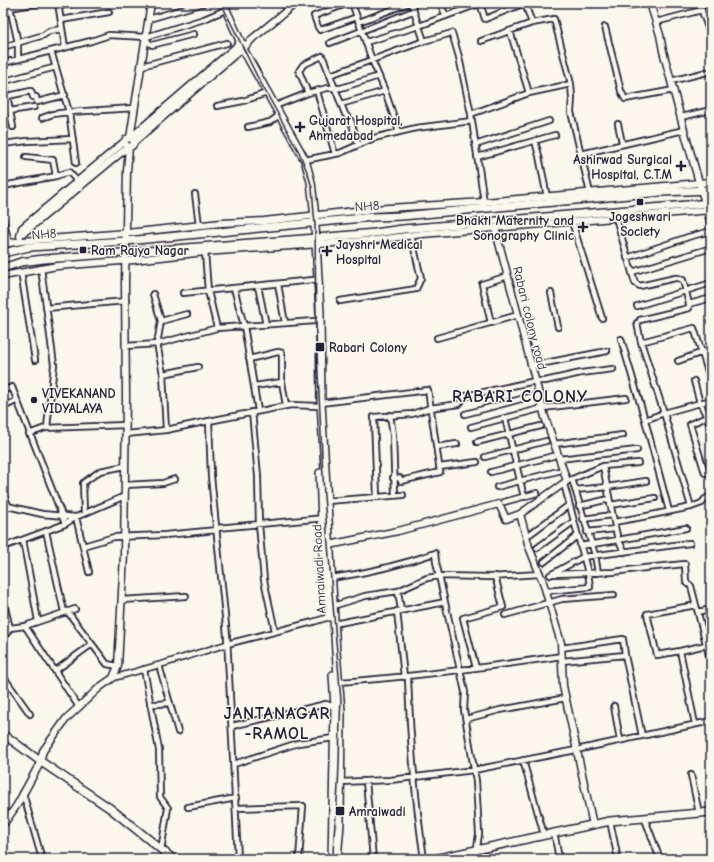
<svg xmlns="http://www.w3.org/2000/svg" width="714" height="862" viewBox="0 0 714 862" font-family="'Comic Neue',sans-serif">
<style>
.built{fill:#fbe7e5}
.lines{fill:none;stroke-linecap:round;stroke-linejoin:round}
.minor-casing{stroke:#22223b;stroke-width:8}
.tertiary-casing{stroke:#22223b;stroke-width:9}
.secondary-casing{stroke:#22223b;stroke-width:10}
.primary-casing{stroke:#22223b;stroke-width:10}
.minor{stroke:#fbf7ec;stroke-width:4.5}
.tertiary{stroke:#fbf7ec;stroke-width:6}
.secondary{stroke:#fbf7ec;stroke-width:7}
.primary{stroke:#fbf7ec;stroke-width:7}
.rail{stroke:#22223b;stroke-width:1.5}
.poi-dot{fill:#22223b;stroke:#fbf7ec;stroke-width:1.5}
.labels{text-anchor:middle;dominant-baseline:central;stroke-width:3;stroke-linejoin:round;paint-order:stroke}
.poi-label{font-size:13px;font-weight:bold;fill:#22223b;stroke:#fbf7ec;text-anchor:start}
.street-label{font-size:13px;fill:#22223b;stroke:#fbf7ec}
.district-label{font-size:17px;font-weight:bold;letter-spacing:1px;fill:#22223b;stroke:#fbf7ec}
</style>
<rect width="100%" height="100%" fill="#fbf7ec"/>
<filter id="ink" filterUnits="userSpaceOnUse"><feTurbulence type="fractalNoise" baseFrequency=".025" numOctaves="2"/><feDisplacementMap in="SourceGraphic" scale="8" xChannelSelector="R" yChannelSelector="G"/><feConvolveMatrix kernelMatrix="1 2 1 2 8 2 1 2 1" color-interpolation-filters="sRGB"/></filter>
<g filter="url(#ink)">
<path class="built" d="M 654,3 L 689,3 L 657,14 Z"/>
<g class="lines">
<defs>
<path id="minor" d="M 9,3 L 18,43 L 18,59
M 58,3 L 65,47
M 349,3 L 314,16 L 318,27 L 320,30 L 357,17
M 352,3 L 372,60 L 424,41 L 411,3
M 440,3 L 446,16
M 480,3 L 485,19 L 525,3
M 627,3 L 628,6 L 640,3
M 699,3 L 711,36
M 441,5 L 448,3
M 59,6 L 78,3
M 3,9 L 40,3
M 149,19 L 204,3
M 61,20 L 109,12
M 359,22 L 409,3
M 656,22 L 702,10
M 605,27 L 621,91 L 625,99 L 674,90
M 510,31 L 529,93 L 571,84 L 554,19 L 532,23
M 194,34 L 152,45 L 148,42 L 146,37 L 204,19 L 223,11
M 424,41 L 452,33 L 459,57 L 471,114
M 481,41 L 532,23 L 525,4
M 366,42 L 419,26 L 481,3
M 330,43 L 413,11
M 3,47 L 44,35 L 49,31 L 62,29
M 51,51 L 69,112 L 135,108
M 3,63 L 91,41 L 109,35 L 146,37
M 142,66 L 227,43
M 3,74 L 13,127
M 330,75 L 372,60 L 385,91 L 399,132
M 5,81 L 56,67
M 671,81 L 707,72
M 571,84 L 572,98 L 571,112 L 590,193
M 317,91 L 335,154
M 308,93 L 299,71 L 303,65 L 322,56 L 324,60 L 345,114 L 351,121 L 358,144
M 8,96 L 31,91 L 33,97 L 36,97 L 37,102 L 65,95
M 341,104 L 385,91
M 217,106 L 243,101 L 264,94
M 275,106 L 308,93 L 327,88 L 341,88 L 379,76
M 10,111 L 34,107
M 681,117 L 711,110
M 42,118 L 53,114 L 69,112 L 76,163
M 618,124 L 622,143
M 248,127 L 270,122 L 277,117
M 535,141 L 539,156 L 547,197
M 3,144 L 27,141 L 73,139
M 475,145 L 549,121
M 581,154 L 684,130
M 26,157 L 53,160 L 56,176
M 477,157 L 555,135
M 305,160 L 340,153 L 374,138 L 416,128 L 472,121
M 3,184 L 3,186 L 56,176 L 69,172 L 78,182
M 195,194 L 199,225
M 484,202 L 471,114 L 529,93
M 616,218 L 635,283 L 640,286 L 675,278 L 678,278 L 683,280 L 689,304 L 689,308 L 640,320
M 3,219 L 9,243
M 572,222 L 602,318
M 205,252 L 208,291 L 217,328
M 627,258 L 688,237 L 711,231
M 41,268 L 54,365 L 47,427
M 21,272 L 35,360
M 632,272 L 711,248
M 278,284 L 285,323
M 258,286 L 266,325
M 234,288 L 244,326 L 258,411
M 183,293 L 313,280
M 551,293 L 558,327
M 153,294 L 161,321 L 187,314
M 340,301 L 416,289 L 421,278 L 411,235
M 689,304 L 711,298
M 637,306 L 711,283
M 46,308 L 126,301
M 491,323 L 482,284 L 508,276
M 637,323 L 641,342 L 664,413 L 645,420 L 669,511
M 437,338 L 518,315
M 621,339 L 645,420
M 641,342 L 694,328 L 711,381
M 126,346 L 157,344 L 161,321
M 249,359 L 278,352 L 282,353 L 282,382 L 286,406
M 678,361 L 711,349
M 531,364 L 535,365 L 607,351
M 163,374 L 198,367
M 694,381 L 700,403 L 707,417 L 711,430
M 254,386 L 282,382
M 3,391 L 12,387 L 62,515 L 65,524
M 321,403 L 428,390 L 440,472 L 401,481 L 400,478 L 393,478
M 3,407 L 16,401
M 252,412 L 258,476 L 259,524 L 264,580 L 275,631
M 465,414 L 521,399 L 539,395
M 390,415 L 393,435 L 395,496
M 707,417 L 690,424 L 705,473 L 711,470
M 505,418 L 524,497
M 471,427 L 543,408 L 626,398
M 166,430 L 163,374 L 157,344 L 217,328 L 315,321
M 29,434 L 45,428 L 126,425
M 126,434 L 166,430 L 209,421
M 477,442 L 541,426
M 554,444 L 623,435
M 436,447 L 457,444
M 485,457 L 546,441
M 559,459 L 637,450
M 603,466 L 614,522 L 642,517 L 691,507 L 664,413 L 711,400
M 439,467 L 477,462
M 491,472 L 553,456
M 572,479 L 595,555 L 598,573
M 570,480 L 603,466 L 638,463
M 125,485 L 163,483 L 175,479
M 497,487 L 558,471
M 575,490 L 607,487 L 646,481
M 3,494 L 9,507
M 377,497 L 374,417 L 412,414 L 430,408 L 459,404 L 461,402 L 460,398 L 466,396 L 535,381 L 545,381 L 581,373 L 613,369
M 327,501 L 403,495
M 504,502 L 537,493
M 3,505 L 42,514 L 76,517 L 89,572
M 610,505 L 655,498
M 579,506 L 609,499
M 691,507 L 702,503 L 705,499 L 711,496
M 84,513 L 83,483 L 100,471 L 125,466
M 583,519 L 612,515
M 217,528 L 325,518
M 46,531 L 64,612
M 587,532 L 615,529
M 530,534 L 569,505
M 23,540 L 38,621
M 83,546 L 114,537 L 165,535 L 217,530
M 580,546 L 618,540 L 614,522
M 3,547 L 65,524 L 76,517 L 125,496
M 537,548 L 573,522
M 625,552 L 618,540 L 686,528
M 544,562 L 577,536
M 555,574 L 613,572 L 645,568 L 685,564 L 686,582 L 691,586 L 711,663
M 550,575 L 583,557 L 690,543
M 331,578 C 368,573 401,565 435,553 L 436,562 L 465,692 L 464,710 L 476,781 L 479,834 L 476,854 L 478,859
M 546,591 L 590,587 L 588,573 L 564,484
M 3,600 L 10,628 L 25,626 L 79,707
M 122,600 L 186,596
M 333,606 L 365,596 L 398,591
M 401,610 L 398,591 L 427,578 L 439,576 L 490,577 L 540,574
M 67,611 L 92,644
M 397,611 L 404,677
M 698,612 L 711,609
M 505,615 L 562,599 L 614,595
M 334,624 L 445,602
M 25,626 L 75,609
M 3,639 L 10,628
M 561,648 L 623,639 L 625,655 L 562,661
M 680,651 L 657,655 L 647,614 L 696,605
M 625,655 L 642,736
M 159,665 L 178,732
M 476,668 L 463,618 L 503,607 L 495,576
M 144,669 L 159,750 L 160,797 L 168,808 L 161,850
M 55,671 L 92,644 L 107,664 L 118,666
M 3,676 L 30,714
M 408,677 C 410,737 415,799 424,859
M 113,678 L 166,663 L 227,644 L 313,622 L 329,617
M 339,682 C 414,677 488,667 562,656
M 150,704 L 158,704 L 170,703
M 614,706 L 620,740
M 466,719 L 500,710 L 566,698
M 695,724 L 680,651 L 706,645
M 232,726 L 326,704 L 335,707
M 523,760 L 544,835
M 234,764 L 298,743 L 334,738
M 691,775 L 699,813
M 366,781 L 373,859
M 340,782 L 390,780 L 474,770 L 576,750 L 711,721
M 23,793 L 42,859
M 188,807 L 236,798
M 236,808 L 303,806 L 299,859
M 610,821 L 618,859
M 646,822 L 660,859
M 555,837 L 559,859
M 238,859 L 227,636 L 211,476 L 209,421 L 291,405 L 318,406"/>
<path id="tertiary" d="M 650,3 L 660,35 L 663,51 L 684,130 L 711,224
M 243,49 L 252,39 L 296,3
M 130,138 L 237,46
M 130,138 L 151,3
M 134,142 L 240,50
M 21,234 L 26,231 L 128,147 L 132,146 L 134,143 L 133,140 L 130,138 L 126,139 L 124,142 L 128,147
M 20,236 L 22,228 L 124,142
M 3,244 L 22,241 L 127,233 L 221,223 L 264,221 L 373,209 L 484,202 L 711,182
M 3,276 L 57,266 L 134,260 L 205,252 L 376,240 L 422,234 L 711,210
M 520,514 L 529,547 L 543,582 L 561,643 L 563,686 L 593,825
M 329,545 L 398,531 L 499,504 L 506,519 L 520,514 L 567,481 L 545,417 L 495,228
M 3,825 L 17,805 L 39,765 L 43,751 L 66,719 L 100,687 L 113,678 L 118,666 L 124,555 L 126,398 L 125,283 L 127,171 L 129,147"/>
<path id="secondary" d="M 223,3 L 241,43 L 244,45 L 243,49 L 240,50 L 238,49 L 237,46 L 241,43
M 243,49 L 305,160 L 311,182 L 314,208 L 320,313 L 321,403 L 336,652 L 341,711 L 340,824 L 337,859
M 320,473 L 324,571 L 329,617
M 332,859 L 335,707 L 333,675"/>
<path id="primary" d="M 3,253 L 29,247 L 126,241 L 373,217 L 402,216 L 661,192 L 711,190
M 3,268 L 21,262 L 44,259 L 316,238 L 375,233 L 403,229 L 711,203
M 3,735 L 10,739 L 40,761 L 111,809 L 173,859
M 434,859 L 610,821 L 711,812"/>
</defs>
<use href="#minor" class="minor-casing"/>
<use href="#tertiary" class="tertiary-casing"/>
<use href="#secondary" class="secondary-casing"/>
<use href="#primary" class="primary-casing"/>
<use href="#minor" class="minor"/>
<use href="#tertiary" class="tertiary"/>
<use href="#secondary" class="secondary"/>
<use href="#primary" class="primary"/>
<path class="rail" d="M 221,3 L 257,76 L 299,152 L 308,174 L 312,188 L 315,226 L 316,333 L 324,496 L 341,701 C 339,729 340,757 338,785 C 337,810 333,834 333,859"/>
</g>
</g>
<g class="poi-dot">
<path d="M298 121h4v4h4v4h-4v4h-4v-4h-4v-4h4z"/>
<path d="M679 160h4v4h4v4h-4v4h-4v-4h-4v-4h4z"/>
<rect x="636" y="198" width="8" height="8" rx="2"/>
<path d="M581 221h4v4h4v4h-4v4h-4v-4h-4v-4h4z"/>
<rect x="79" y="246" width="8" height="8" rx="2"/>
<path d="M325 245h4v4h4v4h-4v4h-4v-4h-4v-4h4z"/>
<rect x="315" y="342" width="10" height="10" rx="2"/>
<circle cx="34" cy="400" r="4"/>
<rect x="335" y="806" width="10" height="10" rx="2"/>
</g>
<g class="labels">
<g class="poi-label">
<text x="309" y="120">Gujarat Hospital,<tspan x="309" dy="15">Ahmedabad</tspan></text>
<text x="672" y="159" text-anchor="end">Ashirwad Surgical<tspan x="672" dy="15">Hospital, C.T.M</tspan></text>
<text x="640" y="216" text-anchor="middle">Jogeshwari<tspan x="640" dy="15">Society</tspan></text>
<text x="574" y="220" text-anchor="end">Bhakti Maternity and<tspan x="574" dy="15">Sonography Clinic</tspan></text>
<text x="336" y="244">Jayshri Medical<tspan x="336" dy="15">Hospital</tspan></text>
<text x="91" y="250">Ram Rajya Nagar</text>
<text x="329" y="347">Rabari Colony</text>
<text x="42" y="393">VIVEKANAND<tspan x="42" dy="15">VIDYALAYA</tspan></text>
<text x="349" y="811">Amraiwadi</text>
</g>
<g class="street-label">
<text transform="translate(367 206) rotate(-4)">NH8</text>
<text transform="translate(44 234) rotate(-5)">NH8</text>
<text transform="translate(530 318) rotate(76)">Rabari colony road</text>
<text transform="translate(319 569) rotate(-93)">Amraiwadi Road</text>
</g>
<g class="district-label">
<text x="520" y="396">RABARI COLONY</text>
<text x="277" y="713">JANTANAGAR<tspan x="277" dy="20">-RAMOL</tspan></text>
</g>
</g>
<rect width="714" height="862" fill="none" stroke="#fbf7ec" stroke-width="16"/>
<rect x="8" y="8" width="698" height="846" fill="none" stroke="#22223b" stroke-width="1.5" filter="url(#ink)"/>
</svg>
